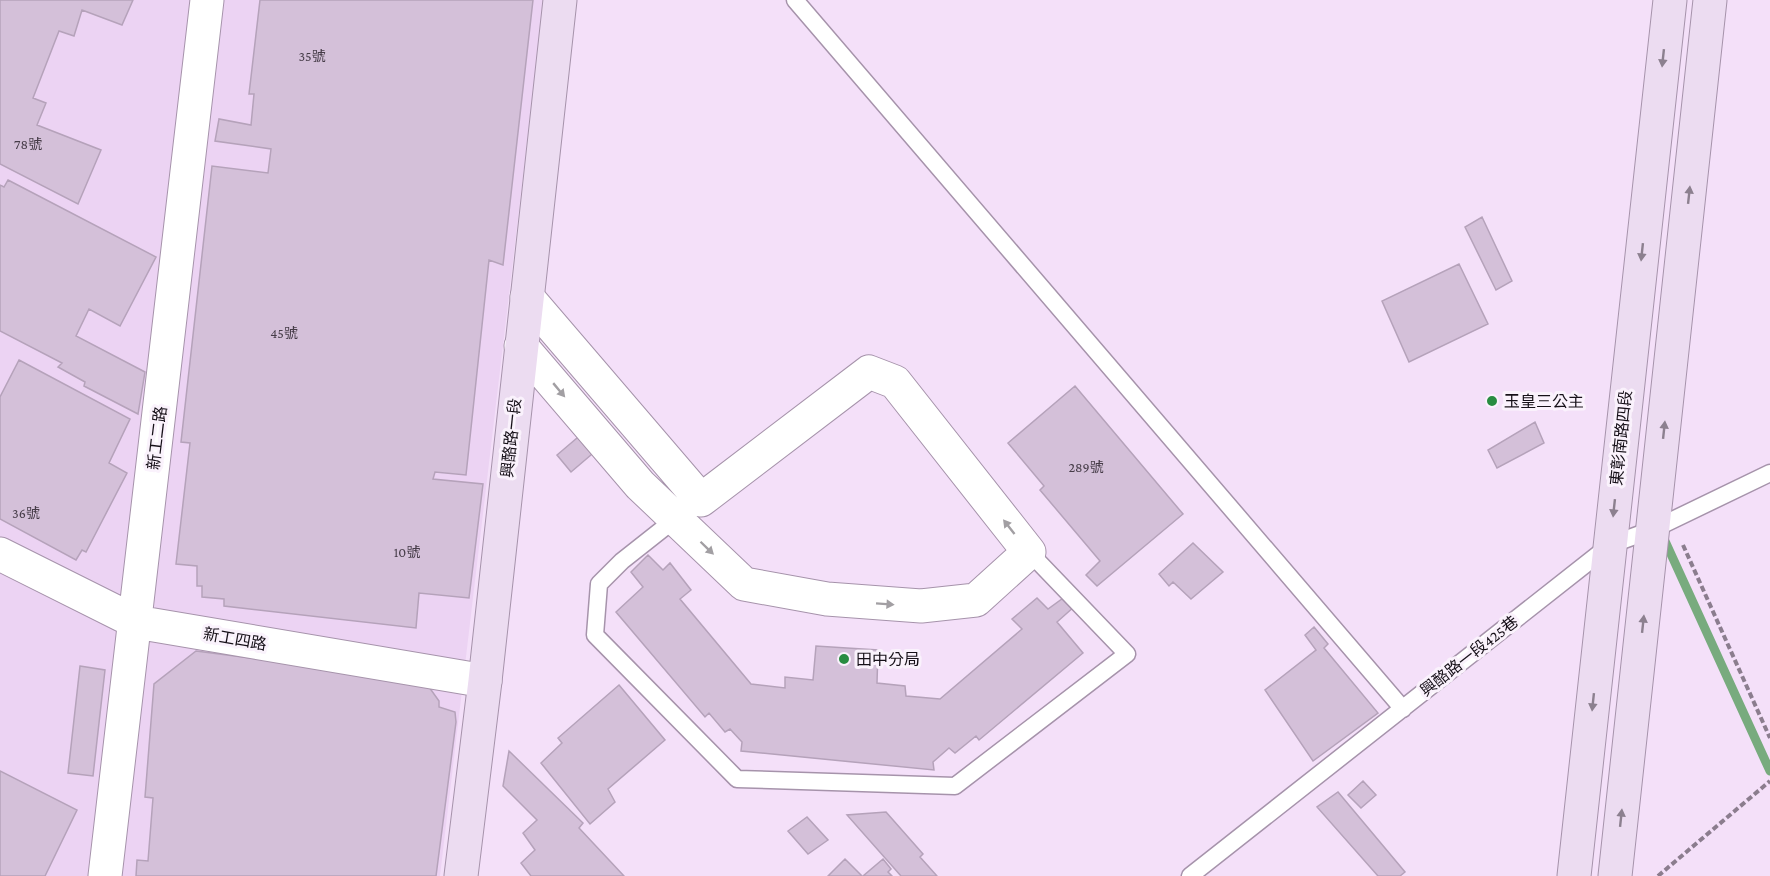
<svg xmlns="http://www.w3.org/2000/svg" width="1770" height="876" viewBox="0 0 1770 876" font-family="'Crimson Pro','Noto Sans TC',serif">
<style>
.built{fill:#ecd3f3}
.lines{fill:none;stroke-linecap:round;stroke-linejoin:round}
.stream{stroke:#78ab7e;stroke-width:9}
.building{fill:#d4c0d9;stroke:#b5a2ba;stroke-width:1.5}
.lane-casing{stroke:#a693ab;stroke-width:19}
.street-casing{stroke:#a693ab;stroke-width:35}
.secondary-casing{stroke:#a693ab;stroke-width:35}
.path{stroke:#8b7d8e;stroke-width:4;stroke-dasharray:6 3;stroke-linecap:butt}
.lane{stroke:#fff;stroke-width:16}
.street{stroke:#fff;stroke-width:33}
.secondary{stroke:#ecdcf1;stroke-width:33}
.oneway{fill:#8c808f}
.oneway2{fill:#a29fa3}
.poi-dot{fill:#288c41;stroke:#faf2fc;stroke-width:2}
.labels{text-anchor:middle;dominant-baseline:central;stroke-width:6;stroke-linejoin:round;paint-order:stroke}
.number-label{font-size:14px;fill:#463c48}
.poi-label{font-size:16px;fill:#161018;stroke:#faf2fc;text-anchor:start}
.street-label{font-size:16px;fill:#161018;stroke:#faf2fc}
</style>
<rect width="100%" height="100%" fill="#f4e0f9"/>
<path class="built" d="M 0,0 L 544,0 L 440,876 L 0,876 Z"/>
<g class="lines">
<path class="stream" d="M 1665,541 L 1770,771"/>
</g>
<path class="building" d="M 0,0 L 133,0 L 122,25 L 82,10 L 74,36 L 59,31 L 33,98 L 46,103 L 37,125 L 101,150 L 78,204 L 0,164 Z
M 260,0 L 533,0 L 503,265 L 489,260 L 466,475 L 435,472 L 433,479 L 483,484 L 469,598 L 419,593 L 416,628 L 224,606 L 224,599 L 202,597 L 202,586 L 197,586 L 197,566 L 176,564 L 190,443 L 181,442 L 212,166 L 268,173 L 271,149 L 215,141 L 219,119 L 251,125 L 254,94 L 249,94 Z
M 8,180 L 156,257 L 120,326 L 89,309 L 76,336 L 145,372 L 138,414 L 84,386 L 85,382 L 58,367 L 62,363 L 0,331 L 0,185 L 4,187 Z
M 1482,217 L 1512,281 L 1496,290 L 1465,227 Z
M 1459,264 L 1488,324 L 1409,362 L 1382,301 Z
M 19,360 L 130,419 L 109,463 L 127,473 L 86,552 L 82,550 L 76,560 L 0,519 L 0,397 Z
M 1075,386 L 1183,514 L 1097,586 L 1086,575 L 1100,561 L 1040,490 L 1044,486 L 1008,443 Z
M 1535,422 L 1544,443 L 1497,468 L 1488,450 Z
M 584,432 L 598,449 L 571,472 L 557,455 Z
M 1193,543 L 1223,572 L 1191,599 L 1173,582 L 1169,586 L 1159,574 Z
M 648,555 L 663,570 L 670,563 L 691,590 L 680,599 L 751,684 L 785,688 L 785,677 L 813,680 L 816,646 L 878,650 L 877,683 L 905,686 L 906,696 L 940,699 L 1022,629 L 1012,619 L 1037,598 L 1048,609 L 1066,596 L 1075,606 L 1057,622 L 1083,653 L 979,740 L 976,736 L 955,753 L 949,748 L 933,762 L 934,770 L 741,751 L 742,742 L 730,729 L 725,732 L 709,713 L 705,717 L 616,612 L 643,587 L 631,572 Z
M 1314,627 L 1328,644 L 1324,648 L 1378,713 L 1313,761 L 1265,690 L 1316,650 L 1305,635 Z
M 196,651 L 424,680 L 439,701 L 439,707 L 455,712 L 456,722 L 436,876 L 136,876 L 137,860 L 148,861 L 153,798 L 145,797 L 154,684 Z
M 80,666 L 105,670 L 93,776 L 68,773 Z
M 619,685 L 665,740 L 608,789 L 615,802 L 590,824 L 541,763 L 562,743 L 558,738 Z
M 509,751 L 583,823 L 579,828 L 624,876 L 531,876 L 521,863 L 535,850 L 523,833 L 537,820 L 503,786 Z
M 0,771 L 77,810 L 45,876 L 0,876 Z
M 1363,781 L 1376,795 L 1361,808 L 1348,795 Z
M 1338,792 L 1405,872 L 1400,876 L 1378,876 L 1317,807 Z
M 886,812 L 923,854 L 920,857 L 937,876 L 901,876 L 847,815 Z
M 807,817 L 828,840 L 808,854 L 788,831 Z
M 845,859 L 862,876 L 828,876 Z
M 883,859 L 891,869 L 888,872 L 892,876 L 863,876 Z"/>
<g class="lines">
<defs>
<path id="lane" d="M 795,0 L 1403,709
M 679,516 L 622,561 L 599,584 L 595,635 L 737,779 L 955,786 L 1127,654 L 1029,552
M 1190,876 L 1610,545 L 1654,529 L 1770,473"/>
<path id="street" d="M 521,346 L 640,485 L 744,584 L 827,599 L 921,606 L 976,600 L 1029,552 L 895,382 L 869,372 L 701,500 L 527,297
M 0,554 L 136,622 L 485,681
M 105,876 L 207,0"/>
<path id="secondary" d="M 461,876 L 485,681 L 560,0
M 1574,876 L 1670,0
M 1615,876 L 1710,0"/>
</defs>
<use href="#lane" class="lane-casing"/>
<use href="#street" class="street-casing"/>
<use href="#secondary" class="secondary-casing"/>
<path class="path" d="M 1683,545 L 1770,738
M 1658,876 L 1770,781"/>
<use href="#lane" class="lane"/>
<use href="#street" class="street"/>
<use href="#secondary" class="secondary"/>
</g>
<defs><path id="oneway-solid" d="M-6-.8H1V-3.2L6.5 0L1 3.2V.8H-6Z" transform="scale(1.5)"/></defs>
<g class="oneway">
<use href="#oneway-solid" transform="translate(1663 58) rotate(96)"/>
<use href="#oneway-solid" transform="translate(1689 195) rotate(-84)"/>
<use href="#oneway-solid" transform="translate(1642 252) rotate(96)"/>
<use href="#oneway-solid" transform="translate(1664 430) rotate(-84)"/>
<use href="#oneway-solid" transform="translate(1614 508) rotate(96)"/>
<use href="#oneway-solid" transform="translate(1643 624) rotate(-84)"/>
<use href="#oneway-solid" transform="translate(1593 702) rotate(96)"/>
<use href="#oneway-solid" transform="translate(1621 818) rotate(-84)"/>
</g>
<g class="oneway2">
<use href="#oneway-solid" transform="translate(559 390) rotate(50)"/>
<use href="#oneway-solid" transform="translate(1009 527) rotate(-128)"/>
<use href="#oneway-solid" transform="translate(707 548) rotate(44)"/>
<use href="#oneway-solid" transform="translate(885 604) rotate(4)"/>
</g>
<g class="poi-dot">
<circle cx="1492" cy="401" r="6"/>
<circle cx="844" cy="659" r="6"/>
</g>
<g class="labels">
<g class="number-label">
<text x="312" y="56">35號</text>
<text x="28" y="144">78號</text>
<text x="284" y="333">45號</text>
<text x="1086" y="467">289號</text>
<text x="26" y="513">36號</text>
<text x="407" y="552">10號</text>
</g>
<g class="poi-label">
<text x="1504" y="401">玉皇三公主</text>
<text x="856" y="659">田中分局</text>
</g>
<g class="street-label">
<text transform="translate(157 438) rotate(-83)">新工二路</text>
<text transform="translate(511 438) rotate(-84)">興酪路一段</text>
<text transform="translate(1621 438) rotate(-84)">東彰南路四段</text>
<text transform="translate(235 639) rotate(10)">新工四路</text>
<text transform="translate(1469 656) rotate(-38)">興酪路一段425巷</text>
</g>
</g>
</svg>
